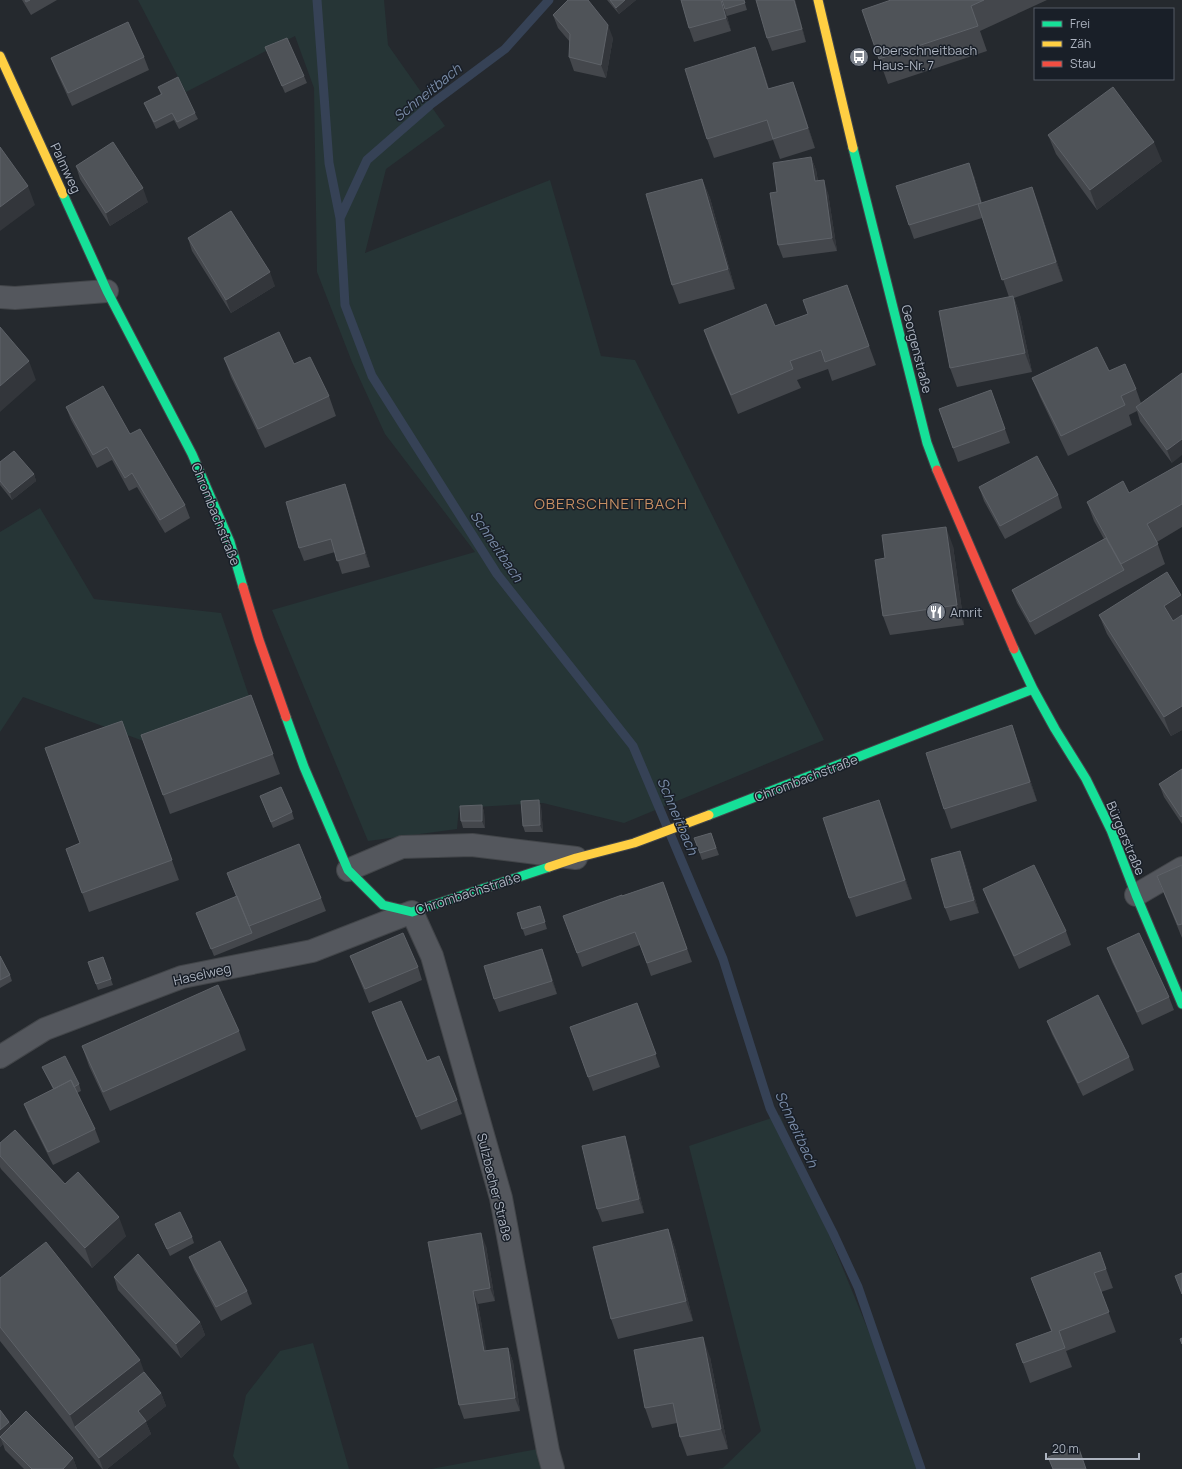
<svg xmlns="http://www.w3.org/2000/svg" width="1182" height="1469" viewBox="0 0 1182 1469" font-family="Manrope,sans-serif">
<style>
.green{fill:#263536}
.lines{fill:none;stroke-linecap:round;stroke-linejoin:round}
.stream{stroke:#364256;stroke-width:9}
.street-casing{stroke:#424549;stroke-width:24}
.fast-casing{stroke:#424549;stroke-width:11}
.slow-casing{stroke:#424549;stroke-width:11}
.jam-casing{stroke:#424549;stroke-width:11}
.street{stroke:#54575d;stroke-width:22}
.fast{stroke:#16e098;stroke-width:9}
.slow{stroke:#ffcf43;stroke-width:9}
.jam{stroke:#f24e42;stroke-width:9}
.wall{fill:#44474c}
.shaded-wall{fill:#33363b}
.building{fill:#4f5358;stroke:#5e6268}
.labels{text-anchor:middle;dominant-baseline:central;stroke-width:3;stroke-linejoin:round;paint-order:stroke}
.poi-label{font-size:13px;fill:#adb4c0;stroke:#191f28;text-anchor:start}
.street-label{font-size:13px;fill:#adb4c0;stroke:#191f28}
.water-label{font-size:14px;font-style:italic;fill:#798ba6;stroke:#191f28}
.quarter-label{font-size:15px;letter-spacing:1px;fill:#c68f63;stroke:#191f28}
</style>
<rect width="100%" height="100%" fill="#25292e"/>
<path class="green" d="M 138,0 L 384,0 L 388,45 L 445,126 L 386,169 L 365,253 L 550,180 L 601,356 L 635,360 L 824,740 L 624,823 L 543,803 L 459,808 L 457,829 L 368,841 L 272,610 L 475,552 L 385,434 L 352,362 L 317,272 L 314,88 L 295,36 L 186,92 Z
M 40,508 L 94,599 L 221,613 L 252,705 L 149,743 L 23,697 L 0,732 L 0,532 Z
M 780,1115 L 925,1469 L 717,1469 L 723,1468 L 761,1431 L 689,1146 Z
M 313,1343 L 349,1469 L 240,1469 L 233,1456 L 246,1395 L 280,1351 Z
M 543,1448 L 547,1469 L 431,1469 Z"/>
<g class="lines">
<path class="stream" d="M 317,0 L 329,163 L 340,218
M 549,0 L 505,49 L 430,105 L 367,160 L 340,218 L 345,305 L 372,376 L 497,574 L 633,746 L 723,959 L 770,1108 L 833,1233 L 858,1287 L 921,1469"/>
<defs>
<path id="street" d="M 0,297 L 15,298 L 107,291
M 348,870 L 402,847 L 472,845 L 576,858
M 1136,895 L 1182,868
M 0,1057 L 45,1029 L 182,977 L 312,951 L 412,912 L 432,956 L 501,1198 L 548,1451 L 553,1469"/>
<path id="fast" d="M 853,148 L 927,443 L 937,470
M 63,194 L 107,291 L 192,454 L 230,542 L 243,587
M 1014,649 L 1033,689 L 1055,729 L 1086,779 L 1111,830 L 1136,895 L 1182,1004
M 286,717 L 304,767 L 348,870 L 383,905 L 412,912 L 549,867
M 709,815 L 1033,689"/>
<path id="slow" d="M 818,0 L 853,148
M 0,56 L 63,194
M 549,867 L 576,858 L 634,843 L 709,815"/>
<path id="jam" d="M 937,470 L 1014,649
M 243,587 L 259,640 L 286,717"/>
</defs>
<use href="#street" class="street-casing"/>
<use href="#fast" class="fast-casing"/>
<use href="#slow" class="slow-casing"/>
<use href="#jam" class="jam-casing"/>
<use href="#street" class="street"/>
<use href="#fast" class="fast"/>
<use href="#slow" class="slow"/>
<use href="#jam" class="jam"/>
</g>
<path class="wall" d="M 22,0 L 57,0 L 31,15 Z
M 607,0 L 636,0 L 619,14 Z
M 681,0 L 744,0 L 747,10 L 727,16 L 726,13 L 731,31 L 694,42 L 689,28 Z
M 795,0 L 806,42 L 772,51 L 767,38 Z
M 891,0 L 1047,0 L 980,31 L 987,51 L 888,84 L 879,59 Z
M 553,15 L 613,38 L 606,78 L 574,71 L 569,57 L 570,42 L 558,28 Z
M 265,47 L 304,76 L 307,83 L 285,93 Z
M 144,57 L 149,70 L 72,106 L 56,71 L 51,58 Z
M 762,67 L 769,89 L 793,82 L 800,101 L 815,148 L 780,159 L 773,140 L 714,158 L 707,139 Z
M 158,87 L 195,113 L 198,119 L 179,129 L 174,120 L 156,129 L 147,110 L 144,103 L 161,95 Z
M 1048,135 L 1162,161 L 1097,210 L 1056,154 Z
M 811,157 L 816,170 L 818,181 L 828,193 L 837,251 L 783,258 L 778,245 L 777,192 Z
M 76,166 L 148,202 L 110,226 L 80,179 Z
M 974,176 L 982,203 L 1032,187 L 1039,206 L 1063,281 L 1014,298 L 1020,315 L 1032,372 L 957,387 L 950,368 L 1009,297 L 982,218 L 914,239 L 909,225 Z
M 702,179 L 710,198 L 735,289 L 679,304 L 672,285 Z
M 188,238 L 275,286 L 231,313 L 192,251 Z
M 847,285 L 876,365 L 832,381 L 828,369 L 797,380 L 801,388 L 738,414 L 711,350 L 704,330 L 775,326 L 808,314 Z
M 224,358 L 294,364 L 329,396 L 336,416 L 265,448 L 231,377 Z
M 1109,371 L 1136,389 L 1141,403 L 1182,373 L 1172,463 L 1140,421 L 1137,411 L 1129,415 L 1132,425 L 1068,456 L 1040,397 L 1032,378 Z
M 991,390 L 1010,443 L 958,462 L 939,409 Z
M 66,407 L 130,434 L 185,505 L 190,518 L 165,533 L 137,487 L 129,491 L 112,460 L 97,468 L 71,420 Z
M 0,462 L 34,474 L 36,481 L 12,500 L 0,485 Z
M 1182,463 L 1182,527 L 1157,542 L 1165,564 L 1035,635 L 1017,603 L 1012,590 L 1104,539 L 1094,521 L 1087,502 L 1129,493 Z
M 345,484 L 350,498 L 370,567 L 342,574 L 335,552 L 304,561 L 299,548 Z
M 979,487 L 1058,495 L 1062,508 L 1005,539 L 984,501 Z
M 953,546 L 964,625 L 890,635 L 883,616 L 885,558 Z
M 1181,595 L 1182,597 L 1182,730 L 1171,736 L 1107,634 L 1099,615 Z
M 251,695 L 280,774 L 170,814 L 141,735 Z
M 122,721 L 179,880 L 89,912 L 66,849 L 80,843 Z
M 1012,725 L 1019,745 L 1037,801 L 951,829 L 944,809 Z
M 1182,769 L 1182,824 L 1164,797 L 1159,784 Z
M 260,796 L 292,812 L 294,819 L 273,828 Z
M 539,800 L 541,807 L 543,832 L 525,832 L 523,826 Z
M 482,805 L 484,812 L 485,828 L 463,828 L 461,821 Z
M 886,819 L 912,899 L 856,917 L 849,898 Z
M 711,833 L 719,855 L 702,860 L 694,838 Z
M 960,851 L 965,864 L 979,913 L 950,921 L 945,908 Z
M 1182,865 L 1182,938 L 1162,889 L 1157,876 Z
M 227,873 L 321,898 L 326,911 L 214,956 L 199,919 L 236,896 Z
M 663,882 L 692,962 L 651,976 L 640,945 L 582,967 L 563,916 L 622,896 Z
M 983,889 L 1066,931 L 1071,945 L 1019,969 L 988,902 Z
M 540,906 L 547,929 L 525,936 L 517,913 Z
M 1107,948 L 1169,997 L 1174,1010 L 1142,1025 L 1112,962 Z
M 542,949 L 547,962 L 557,994 L 499,1012 L 494,999 Z
M 0,956 L 10,975 L 12,981 L 0,988 Z
M 350,956 L 418,967 L 422,980 L 369,1003 L 355,969 Z
M 103,957 L 113,985 L 98,990 L 88,962 Z
M 637,1003 L 660,1067 L 593,1091 L 570,1027 Z
M 372,1012 L 427,1061 L 457,1100 L 462,1114 L 421,1130 L 377,1026 Z
M 1047,1021 L 1129,1057 L 1134,1070 L 1083,1096 L 1052,1034 Z
M 239,1031 L 246,1050 L 110,1111 L 89,1066 L 82,1046 Z
M 42,1067 L 79,1084 L 81,1091 L 77,1093 L 95,1129 L 100,1142 L 53,1165 L 29,1117 L 24,1104 L 53,1089 Z
M 0,1143 L 126,1236 L 92,1268 L 1,1169 L 0,1167 Z
M 629,1149 L 644,1213 L 602,1222 L 597,1209 Z
M 155,1224 L 192,1237 L 194,1243 L 170,1256 L 158,1231 Z
M 668,1229 L 675,1248 L 693,1321 L 618,1339 L 611,1319 Z
M 428,1242 L 486,1246 L 495,1301 L 478,1304 L 486,1351 L 508,1348 L 513,1362 L 520,1411 L 464,1419 L 459,1405 Z
M 1100,1252 L 1113,1288 L 1101,1292 L 1116,1332 L 1066,1351 L 1072,1367 L 1030,1383 L 1016,1344 L 1051,1331 L 1031,1278 Z
M 189,1257 L 247,1291 L 252,1304 L 221,1321 L 194,1270 Z
M 114,1277 L 200,1322 L 205,1335 L 181,1358 L 118,1290 Z
M 0,1278 L 144,1372 L 161,1393 L 166,1406 L 146,1422 L 151,1434 L 107,1469 L 102,1469 L 0,1341 Z
M 710,1357 L 728,1449 L 687,1456 L 680,1437 L 677,1423 L 652,1428 L 645,1408 Z
M 0,1410 L 9,1422 L 11,1426 L 73,1458 L 77,1469 L 24,1469 L 5,1450 L 3,1444 L 0,1447 Z"/>
<path class="shaded-wall" d="M 625,0 L 636,0 L 619,14 L 616,8 Z
M 721,0 L 722,0 L 731,31 L 726,18 Z
M 794,0 L 795,0 L 806,42 L 802,29 Z
M 608,25 L 613,38 L 606,78 L 601,65 Z
M 755,47 L 762,67 L 775,109 L 768,89 Z
M 793,82 L 800,101 L 815,148 L 808,128 Z
M 1154,142 L 1162,161 L 1097,210 L 1090,190 Z
M 811,157 L 816,170 L 820,195 L 815,181 Z
M 969,163 L 974,176 L 986,216 L 981,203 Z
M 702,179 L 710,198 L 735,289 L 728,269 Z
M 824,180 L 828,193 L 837,251 L 832,238 Z
M 28,186 L 35,205 L 0,231 L 0,207 Z
M 1032,187 L 1039,206 L 1063,281 L 1056,262 Z
M 143,188 L 148,202 L 110,226 L 106,213 Z
M 270,272 L 275,286 L 231,313 L 226,300 Z
M 1013,296 L 1020,315 L 1032,372 L 1025,353 Z
M 29,361 L 36,380 L 0,412 L 0,386 Z
M 1182,439 L 1182,455 L 1172,463 L 1167,450 Z
M 34,474 L 36,481 L 12,500 L 10,493 Z
M 345,484 L 350,498 L 370,567 L 365,553 Z
M 946,527 L 953,546 L 964,625 L 957,605 Z
M 1181,595 L 1182,597 L 1182,618 L 1171,625 L 1164,606 Z
M 1182,706 L 1182,730 L 1171,736 L 1164,717 Z
M 1012,725 L 1019,745 L 1037,801 L 1030,782 Z
M 539,800 L 541,807 L 543,832 L 540,825 Z
M 879,800 L 886,819 L 912,899 L 905,880 Z
M 482,805 L 484,812 L 485,828 L 482,821 Z
M 960,851 L 965,864 L 979,913 L 974,900 Z
M 542,949 L 547,962 L 557,994 L 552,981 Z
M 625,1136 L 629,1149 L 644,1213 L 639,1199 Z
M 119,1217 L 126,1236 L 92,1268 L 85,1248 Z
M 668,1229 L 675,1248 L 693,1321 L 686,1301 Z
M 481,1233 L 486,1246 L 495,1301 L 490,1288 Z
M 473,1291 L 478,1304 L 489,1365 L 484,1351 Z
M 200,1322 L 205,1335 L 181,1358 L 176,1344 Z
M 703,1337 L 710,1357 L 728,1449 L 721,1429 Z
M 508,1348 L 513,1362 L 520,1411 L 515,1398 Z
M 140,1360 L 149,1385 L 75,1427 L 70,1415 Z
M 161,1393 L 166,1406 L 146,1422 L 151,1434 L 107,1469 L 103,1469 L 99,1458 L 138,1411 Z
M 9,1422 L 14,1435 L 0,1437 L 3,1444 L 0,1447 L 0,1430 Z
M 73,1458 L 77,1469 L 63,1469 Z"/>
<path class="building" d="M 25,0 L 30,0 L 26,2 Z
M 568,0 L 588,0 L 608,25 L 601,65 L 569,57 L 570,34 L 553,15 Z
M 610,0 L 625,0 L 616,8 Z
M 681,0 L 721,0 L 726,18 L 689,28 Z
M 722,0 L 744,0 L 745,3 L 725,9 Z
M 756,0 L 794,0 L 802,29 L 767,38 Z
M 891,0 L 984,0 L 971,6 L 978,26 L 879,59 L 862,10 Z
M 128,22 L 144,57 L 68,93 L 51,58 Z
M 287,38 L 304,76 L 282,86 L 265,47 Z
M 755,47 L 768,89 L 793,82 L 808,128 L 773,139 L 767,120 L 707,139 L 685,69 Z
M 178,77 L 195,113 L 177,122 L 172,113 L 154,122 L 144,103 L 162,94 L 158,87 Z
M 1113,87 L 1154,142 L 1090,190 L 1048,135 Z
M 113,142 L 143,188 L 106,213 L 76,166 Z
M 0,147 L 28,186 L 0,207 Z
M 811,157 L 815,181 L 824,180 L 832,238 L 778,245 L 770,193 L 777,192 L 773,163 Z
M 969,163 L 981,203 L 909,225 L 896,186 Z
M 702,179 L 728,269 L 672,285 L 646,194 Z
M 1032,187 L 1056,262 L 1002,280 L 978,204 Z
M 231,211 L 270,272 L 226,300 L 188,238 Z
M 847,285 L 869,346 L 825,362 L 821,350 L 790,361 L 793,369 L 731,395 L 704,330 L 766,304 L 775,326 L 808,314 L 803,300 Z
M 1013,296 L 1025,353 L 950,368 L 939,311 Z
M 0,327 L 29,361 L 0,386 Z
M 279,332 L 294,364 L 310,357 L 329,396 L 258,429 L 224,358 Z
M 1097,347 L 1109,371 L 1125,364 L 1136,389 L 1121,396 L 1125,405 L 1061,436 L 1032,378 Z
M 1182,373 L 1182,439 L 1167,450 L 1136,407 Z
M 103,386 L 130,434 L 140,429 L 185,505 L 160,520 L 132,473 L 125,478 L 107,447 L 93,455 L 66,407 Z
M 991,390 L 1005,429 L 953,448 L 939,409 Z
M 14,451 L 34,474 L 10,493 L 0,481 L 0,462 Z
M 1037,456 L 1058,495 L 1000,526 L 979,487 Z
M 1182,463 L 1182,504 L 1147,524 L 1158,544 L 1121,564 L 1087,502 L 1123,481 L 1129,493 Z
M 345,484 L 365,553 L 337,561 L 331,539 L 299,548 L 286,502 Z
M 946,527 L 957,605 L 883,616 L 875,560 L 885,558 L 882,535 Z
M 1106,538 L 1124,570 L 1030,622 L 1012,590 Z
M 1167,572 L 1181,595 L 1164,606 L 1173,621 L 1182,615 L 1182,706 L 1164,717 L 1099,615 Z
M 251,695 L 273,754 L 163,795 L 141,735 Z
M 122,721 L 172,860 L 82,893 L 66,849 L 80,843 L 45,748 Z
M 1012,725 L 1030,782 L 944,809 L 926,753 Z
M 1182,769 L 1182,816 L 1181,817 L 1159,784 Z
M 281,787 L 292,812 L 271,822 L 260,796 Z
M 539,800 L 540,825 L 523,826 L 521,801 Z
M 879,800 L 905,880 L 849,898 L 823,818 Z
M 482,805 L 482,821 L 461,821 L 460,806 Z
M 711,833 L 716,848 L 700,853 L 694,838 Z
M 299,844 L 321,898 L 249,926 L 227,873 Z
M 960,851 L 974,900 L 945,908 L 931,859 Z
M 1034,865 L 1066,931 L 1014,956 L 983,889 Z
M 1182,865 L 1182,924 L 1178,925 L 1157,876 Z
M 663,882 L 687,949 L 647,963 L 635,932 L 577,953 L 563,916 L 622,895 L 622,896 Z
M 237,896 L 252,933 L 211,949 L 196,913 Z
M 540,906 L 545,922 L 522,929 L 517,913 Z
M 403,933 L 418,967 L 365,989 L 350,956 Z
M 1139,933 L 1169,997 L 1137,1012 L 1107,948 Z
M 542,949 L 552,981 L 494,999 L 484,966 Z
M 0,956 L 10,975 L 0,980 Z
M 103,957 L 111,979 L 96,984 L 88,962 Z
M 218,985 L 239,1031 L 103,1092 L 82,1046 Z
M 1098,995 L 1129,1057 L 1078,1083 L 1047,1021 Z
M 401,1001 L 427,1061 L 439,1056 L 457,1100 L 416,1117 L 372,1012 Z
M 637,1003 L 656,1054 L 588,1077 L 570,1027 Z
M 65,1056 L 79,1084 L 74,1087 L 71,1080 L 54,1089 L 42,1067 Z
M 71,1080 L 95,1129 L 48,1152 L 24,1104 Z
M 15,1130 L 65,1184 L 78,1172 L 119,1217 L 85,1248 L 0,1156 L 0,1143 Z
M 625,1136 L 639,1199 L 597,1209 L 582,1146 Z
M 180,1212 L 192,1237 L 167,1249 L 155,1224 Z
M 668,1229 L 686,1301 L 611,1319 L 593,1247 Z
M 481,1233 L 490,1288 L 473,1291 L 484,1351 L 508,1348 L 515,1398 L 459,1405 L 428,1242 Z
M 220,1241 L 247,1291 L 216,1307 L 189,1257 Z
M 46,1242 L 140,1360 L 70,1415 L 0,1327 L 0,1278 Z
M 1100,1252 L 1106,1269 L 1094,1273 L 1109,1312 L 1059,1331 L 1065,1348 L 1023,1363 L 1016,1344 L 1052,1331 L 1031,1278 Z
M 138,1254 L 200,1322 L 176,1344 L 114,1277 Z
M 1182,1273 L 1182,1294 L 1175,1276 Z
M 703,1337 L 721,1429 L 680,1437 L 673,1403 L 645,1408 L 634,1350 Z
M 1182,1338 L 1182,1344 L 1180,1339 Z
M 144,1372 L 161,1393 L 138,1411 L 146,1421 L 99,1458 L 75,1427 Z
M 0,1410 L 9,1422 L 0,1430 Z
M 26,1411 L 73,1458 L 63,1469 L 32,1469 L 0,1437 Z
M 1078,1446 L 1086,1469 L 1053,1469 L 1048,1457 Z"/>
<defs>
<symbol id="bus-disc" viewBox="-11 -11 22 22"><circle r="9.5" fill="#7d838d" stroke="#191f28"/><path d="M-5-6H5V4H4V6H2V4H-2V6H-4V4H-5ZM-3.5-4V0h7V-4ZM-3.5 1.2v1.5H-2V1.2ZM2 1.2v1.5H3.5V1.2Z" fill="#fff"/></symbol>
<symbol id="restaurant-disc" viewBox="-11 -11 22 22"><circle r="9.5" fill="#7d838d" stroke="#191f28"/><path d="M-5-6h1v4h1v-4h1v4h1v-4h1v5L-1.5 .5V6h-2V.5L-5-1ZM5-6V6H3V1.5H1.5Q1.5-4 5-6Z" fill="#fff"/></symbol>
</defs>
<g fill-rule="evenodd">
<use href="#bus-disc" x="848" y="46" width="22" height="22"/>
<use href="#restaurant-disc" x="925" y="601" width="22" height="22"/>
</g>
<g class="labels">
<g class="poi-label">
<text x="873" y="50">Oberschneitbach<tspan x="873" dy="15">Haus-Nr. 7</tspan></text>
<text x="950" y="612">Amrit</text>
</g>
<g class="street-label">
<text transform="translate(66 168) rotate(65)">Palmweg</text>
<text transform="translate(917 349) rotate(76)">Georgenstraße</text>
<text transform="translate(216 514) rotate(68)">Chrombachstraße</text>
<text transform="translate(806 778) rotate(-21)">Chrombachstraße</text>
<text transform="translate(1126 838) rotate(67)">Bürgerstraße</text>
<text transform="translate(468 893) rotate(-18)">Chrombachstraße</text>
<text transform="translate(202 974) rotate(-13)">Haselweg</text>
<text transform="translate(495 1187) rotate(76)">Sulzbacher Straße</text>
</g>
<g class="water-label">
<text transform="translate(427 92) rotate(-39)">Schneitbach</text>
<text transform="translate(497 546) rotate(56)">Schneitbach</text>
<text transform="translate(678 816) rotate(67)">Schneitbach</text>
<text transform="translate(797 1129) rotate(65)">Schneitbach</text>
</g>
<g class="quarter-label">
<text x="611" y="503">OBERSCHNEITBACH</text>
</g>
</g>
<rect x="1034" y="8" width="140" height="72" fill="#191f28" stroke="#545b65"/>
<rect x="1042" y="21" width="20" height="6" fill="#16e098" stroke="#545b65"/>
<text x="1070" y="28" font-size="12" fill="#adb4c0">Frei</text>
<rect x="1042" y="41" width="20" height="6" fill="#ffcf43" stroke="#545b65"/>
<text x="1070" y="48" font-size="12" fill="#adb4c0">Zäh</text>
<rect x="1042" y="61" width="20" height="6" fill="#f24e42" stroke="#545b65"/>
<text x="1070" y="68" font-size="12" fill="#adb4c0">Stau</text>
<path d="M1046 1453v6h93v-6" fill="none" stroke="#adb4c0" stroke-width="2"/>
<text x="1052" y="1453" font-size="12" fill="#adb4c0" stroke="#191f28" stroke-width="3" paint-order="stroke">20 m</text>
</svg>
